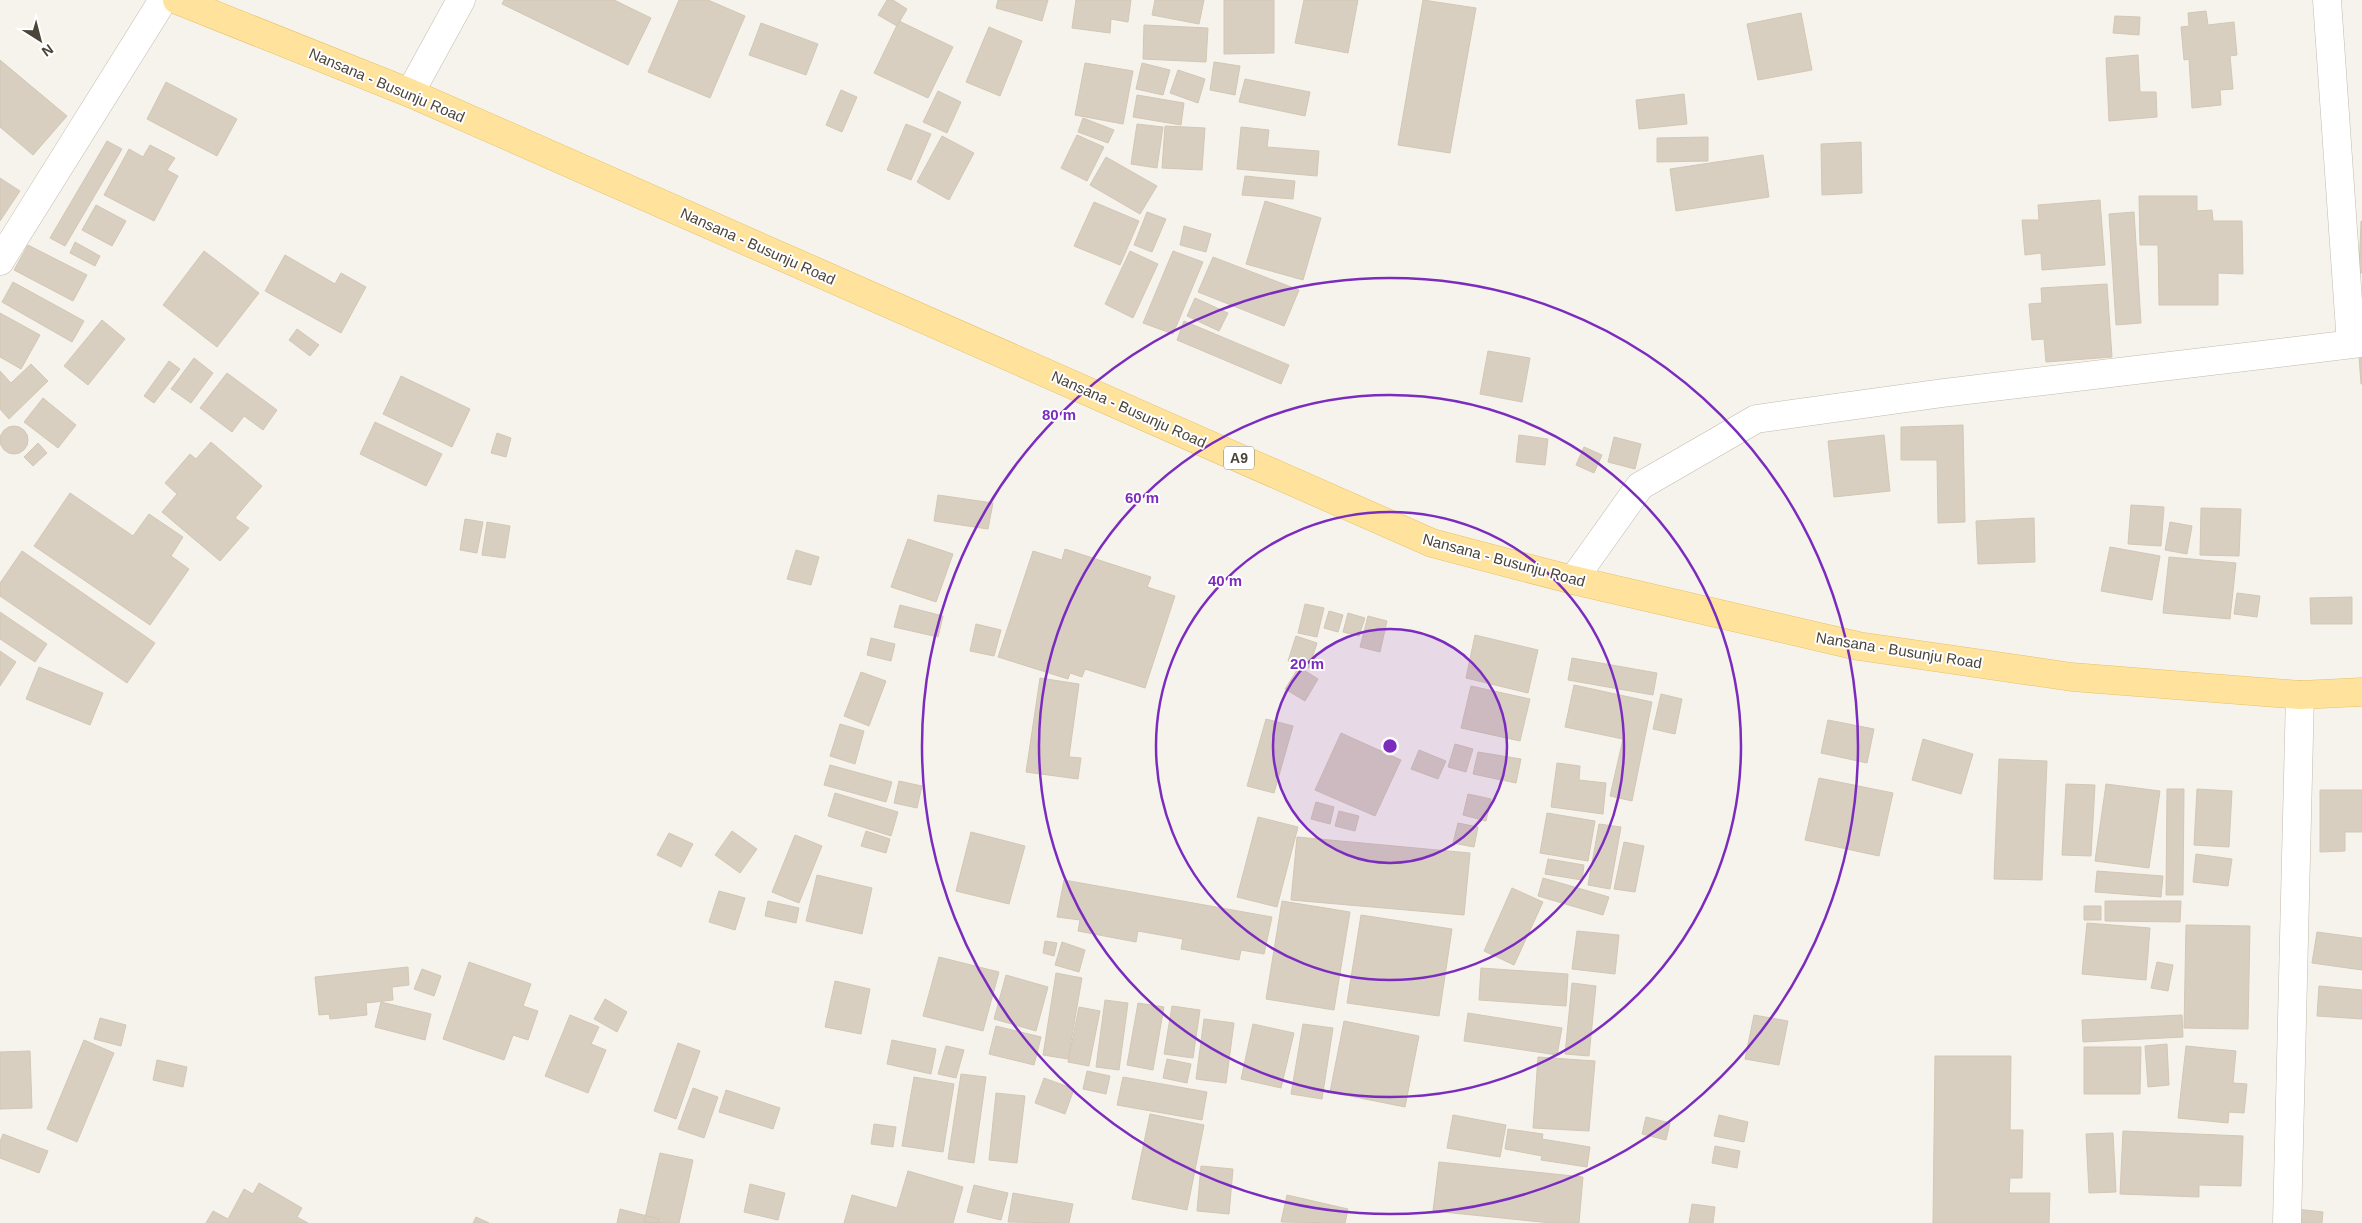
<svg xmlns="http://www.w3.org/2000/svg" width="2362" height="1223" viewBox="0 0 2362 1223" font-family="Arial,sans-serif">
<style>
.building{fill:#d8cfc1;stroke:#d3c7b4}
.lines{fill:none;stroke-linecap:round;stroke-linejoin:round}
.minor-casing{stroke:#c2bbae;stroke-width:29}
.major-casing{stroke:#e6c16a;stroke-width:29}
.minor{stroke:#fff;stroke-width:28}
.major{stroke:#ffe39c;stroke-width:28}
.ring{fill:none;stroke:#7b2cbf;stroke-width:2.5}
.labels{text-anchor:middle;dominant-baseline:central;stroke-width:4;stroke-linejoin:round;paint-order:stroke}
.shield{fill:#fff;stroke:#817c74;stroke-width:1}
.shield-label{font-size:14px;font-weight:bold;fill:#4b4439}
.street-label{font-size:15px;fill:#4b4439;stroke:#fff}
.centre{fill:#7b2cbf;stroke:#fff;stroke-width:2.5}
.ring-label{font-size:15px;text-anchor:middle;font-weight:bold;fill:#7b2cbf;stroke:#fff;stroke-width:4;stroke-linejoin:round;paint-order:stroke}
</style>
<rect width="100%" height="100%" fill="#f6f3ec"/>
<path class="building" d="M 504,0 L 614,0 L 651,18 L 628,65 L 502,4 Z
M 679,0 L 708,0 L 745,16 L 710,98 L 648,72 Z
M 887,0 L 893,0 L 907,9 L 897,26 L 878,15 Z
M 998,0 L 1048,0 L 1042,21 L 996,8 Z
M 1076,0 L 1131,0 L 1128,22 L 1111,19 L 1110,33 L 1072,28 Z
M 1155,0 L 1204,0 L 1199,24 L 1152,15 Z
M 1224,0 L 1274,0 L 1274,53 L 1224,54 Z
M 1304,0 L 1358,0 L 1348,53 L 1295,43 Z
M 1423,0 L 1476,8 L 1450,153 L 1398,145 Z
M 2206,11 L 2208,25 L 2234,22 L 2237,55 L 2230,56 L 2233,89 L 2220,90 L 2221,105 L 2192,108 L 2189,59 L 2184,60 L 2181,27 L 2189,26 L 2188,13 Z
M 1801,13 L 1812,70 L 1758,80 L 1747,24 Z
M 2115,16 L 2140,17 L 2139,35 L 2113,33 Z
M 899,21 L 953,47 L 928,98 L 874,73 Z
M 761,23 L 818,44 L 806,75 L 749,55 Z
M 1144,25 L 1208,28 L 1206,62 L 1143,59 Z
M 989,27 L 1022,41 L 1000,96 L 966,82 Z
M 2138,55 L 2140,92 L 2156,92 L 2157,117 L 2109,121 L 2106,58 Z
M 0,60 L 67,116 L 33,155 L 0,127 Z
M 1214,62 L 1240,66 L 1235,95 L 1210,90 Z
M 1085,63 L 1133,71 L 1123,124 L 1075,115 Z
M 1142,63 L 1170,70 L 1163,95 L 1136,89 Z
M 1178,70 L 1205,79 L 1198,103 L 1170,93 Z
M 1245,79 L 1310,92 L 1305,116 L 1239,102 Z
M 166,82 L 237,119 L 217,156 L 147,119 Z
M 841,90 L 857,97 L 842,132 L 826,125 Z
M 938,91 L 961,102 L 947,133 L 923,122 Z
M 1684,94 L 1687,124 L 1639,129 L 1636,100 Z
M 1137,95 L 1184,103 L 1181,125 L 1133,117 Z
M 1083,118 L 1114,130 L 1108,143 L 1078,132 Z
M 906,124 L 931,134 L 911,180 L 887,170 Z
M 1137,124 L 1163,127 L 1157,168 L 1131,164 Z
M 1165,126 L 1205,128 L 1202,170 L 1162,168 Z
M 1241,127 L 1269,130 L 1267,147 L 1319,151 L 1317,176 L 1237,169 Z
M 1077,135 L 1104,147 L 1087,181 L 1061,168 Z
M 942,136 L 974,153 L 949,200 L 917,182 Z
M 1708,137 L 1708,161 L 1657,162 L 1657,138 Z
M 107,141 L 122,149 L 65,246 L 50,238 Z
M 1861,142 L 1862,193 L 1822,195 L 1821,144 Z
M 150,145 L 175,158 L 167,170 L 178,176 L 154,221 L 104,195 L 129,149 L 143,157 Z
M 1763,155 L 1769,197 L 1676,211 L 1670,169 Z
M 1106,157 L 1157,186 L 1140,214 L 1090,185 Z
M 1245,176 L 1295,181 L 1293,199 L 1242,195 Z
M 0,178 L 20,191 L 0,221 Z
M 2139,196 L 2197,196 L 2197,211 L 2212,210 L 2213,221 L 2242,221 L 2243,274 L 2218,273 L 2218,305 L 2159,305 L 2158,245 L 2140,245 Z
M 2100,200 L 2105,265 L 2042,270 L 2041,253 L 2025,255 L 2022,220 L 2039,220 L 2038,205 Z
M 1265,201 L 1321,218 L 1303,280 L 1246,264 Z
M 1094,202 L 1139,221 L 1120,265 L 1074,246 Z
M 96,205 L 126,221 L 112,246 L 82,230 Z
M 1147,212 L 1166,219 L 1152,252 L 1134,245 Z
M 2134,212 L 2141,323 L 2116,325 L 2109,214 Z
M 2361,221 L 2362,221 L 2362,273 L 2359,273 Z
M 1184,226 L 1211,234 L 1206,252 L 1180,245 Z
M 75,242 L 100,256 L 95,266 L 70,253 Z
M 28,245 L 87,275 L 73,301 L 14,270 Z
M 204,251 L 259,293 L 217,347 L 163,305 Z
M 1130,251 L 1158,264 L 1133,318 L 1105,304 Z
M 1173,251 L 1203,262 L 1173,334 L 1143,323 Z
M 285,255 L 335,284 L 341,273 L 366,287 L 341,333 L 265,291 Z
M 1213,257 L 1299,290 L 1284,326 L 1198,292 Z
M 13,282 L 84,321 L 72,342 L 2,302 Z
M 2107,284 L 2112,357 L 2046,362 L 2044,339 L 2032,340 L 2029,304 L 2042,303 L 2041,288 Z
M 1195,298 L 1228,313 L 1219,331 L 1187,316 Z
M 0,313 L 40,335 L 21,369 L 0,357 Z
M 102,320 L 125,339 L 88,385 L 64,366 Z
M 1184,321 L 1289,365 L 1281,384 L 1177,340 Z
M 297,329 L 319,345 L 310,356 L 289,340 Z
M 1488,351 L 1530,358 L 1522,402 L 1480,394 Z
M 2362,355 L 2362,384 L 2361,384 L 2359,356 Z
M 194,358 L 213,373 L 191,403 L 171,389 Z
M 169,361 L 180,369 L 154,403 L 144,396 Z
M 31,364 L 48,381 L 9,419 L 0,409 L 0,371 L 11,383 Z
M 227,373 L 277,410 L 263,430 L 244,416 L 232,432 L 200,408 Z
M 401,376 L 470,409 L 452,447 L 383,414 Z
M 43,398 L 76,425 L 58,448 L 24,422 Z
M 375,422 L 442,454 L 426,486 L 360,454 Z
M 1963,425 L 1965,522 L 1938,523 L 1937,460 L 1901,460 L 1901,427 Z
M0 440a14 14 0 1 1 28 0a14 14 0 1 1-28 0Z
M 497,433 L 511,438 L 506,457 L 491,453 Z
M 1519,435 L 1548,439 L 1545,465 L 1516,462 Z
M 1884,435 L 1890,491 L 1834,497 L 1828,441 Z
M 1614,437 L 1641,444 L 1635,469 L 1608,462 Z
M 211,442 L 262,486 L 235,518 L 249,528 L 220,561 L 162,512 L 177,494 L 165,483 L 190,454 L 196,459 Z
M 38,443 L 47,453 L 33,466 L 24,457 Z
M 1584,447 L 1602,455 L 1594,473 L 1576,465 Z
M 70,493 L 133,536 L 149,514 L 183,537 L 171,556 L 189,569 L 150,625 L 34,546 Z
M 938,495 L 993,503 L 988,529 L 934,521 Z
M 2131,505 L 2164,507 L 2161,546 L 2128,544 Z
M 2201,508 L 2241,509 L 2239,556 L 2200,555 Z
M 2034,518 L 2035,562 L 1978,564 L 1976,521 Z
M 465,519 L 483,522 L 477,553 L 460,550 Z
M 487,522 L 510,526 L 505,558 L 482,555 Z
M 2170,522 L 2192,526 L 2187,554 L 2165,550 Z
M 908,539 L 953,554 L 936,602 L 891,587 Z
M 2110,547 L 2160,556 L 2152,600 L 2101,591 Z
M 1065,549 L 1151,577 L 1147,587 L 1175,596 L 1145,688 L 1085,669 L 1082,677 L 1070,673 L 1068,679 L 998,657 L 1033,551 L 1062,560 Z
M 796,550 L 819,557 L 811,585 L 787,579 Z
M 22,551 L 155,643 L 127,683 L 0,596 L 0,583 Z
M 2169,557 L 2236,563 L 2230,619 L 2163,613 Z
M 2237,593 L 2260,596 L 2257,617 L 2234,614 Z
M 2352,597 L 2352,624 L 2311,624 L 2310,598 Z
M 1305,604 L 1324,608 L 1317,637 L 1298,633 Z
M 900,605 L 943,616 L 938,637 L 894,627 Z
M 1329,611 L 1343,615 L 1338,632 L 1324,628 Z
M 0,612 L 47,644 L 35,662 L 0,639 Z
M 1348,613 L 1365,618 L 1359,636 L 1343,632 Z
M 1368,616 L 1387,621 L 1380,652 L 1360,647 Z
M 976,624 L 1001,630 L 994,656 L 970,651 Z
M 1475,635 L 1538,650 L 1528,693 L 1466,678 Z
M 1296,636 L 1317,643 L 1309,668 L 1288,661 Z
M 871,638 L 895,644 L 891,661 L 867,655 Z
M 0,651 L 16,662 L 0,686 Z
M 1572,658 L 1657,673 L 1653,695 L 1568,680 Z
M 39,667 L 103,693 L 90,725 L 26,699 Z
M 1299,667 L 1318,679 L 1305,701 L 1285,689 Z
M 861,672 L 886,681 L 869,726 L 844,716 Z
M 1040,678 L 1079,684 L 1069,757 L 1081,758 L 1078,779 L 1026,772 Z
M 1574,685 L 1652,702 L 1632,801 L 1610,796 L 1623,739 L 1565,727 Z
M 1471,686 L 1530,699 L 1520,741 L 1461,728 Z
M 1661,694 L 1682,699 L 1675,734 L 1653,729 Z
M 1266,719 L 1293,726 L 1274,793 L 1247,786 Z
M 1828,720 L 1874,729 L 1867,763 L 1821,753 Z
M 840,724 L 864,731 L 855,764 L 830,756 Z
M 1341,733 L 1401,760 L 1375,816 L 1315,790 Z
M 1923,739 L 1973,754 L 1961,794 L 1912,780 Z
M 1455,744 L 1473,749 L 1466,772 L 1448,767 Z
M 1419,750 L 1446,761 L 1438,779 L 1411,769 Z
M 1478,752 L 1521,759 L 1516,783 L 1473,774 Z
M 1999,759 L 2047,761 L 2042,880 L 1994,879 Z
M 1557,763 L 1580,766 L 1579,780 L 1606,783 L 1603,814 L 1551,807 Z
M 830,765 L 892,782 L 886,802 L 824,785 Z
M 1819,778 L 1893,793 L 1879,856 L 1805,840 Z
M 899,781 L 922,786 L 917,808 L 894,803 Z
M 2066,784 L 2095,785 L 2091,856 L 2062,855 Z
M 2106,784 L 2160,791 L 2149,868 L 2095,861 Z
M 2167,789 L 2184,789 L 2183,895 L 2166,895 Z
M 2197,789 L 2232,791 L 2229,847 L 2194,845 Z
M 2320,790 L 2362,790 L 2362,832 L 2345,832 L 2345,851 L 2320,852 Z
M 835,793 L 898,812 L 891,836 L 828,816 Z
M 1468,794 L 1491,799 L 1486,821 L 1463,815 Z
M 1316,802 L 1334,807 L 1330,824 L 1311,819 Z
M 1339,811 L 1359,816 L 1355,831 L 1335,826 Z
M 1547,813 L 1595,821 L 1588,861 L 1540,853 Z
M 1258,817 L 1298,827 L 1277,907 L 1237,897 Z
M 1458,823 L 1478,827 L 1474,847 L 1453,843 Z
M 1599,824 L 1621,827 L 1610,889 L 1588,885 Z
M 732,831 L 757,849 L 740,873 L 715,855 Z
M 866,831 L 890,839 L 886,853 L 861,846 Z
M 971,832 L 1025,846 L 1009,904 L 956,891 Z
M 669,833 L 693,844 L 681,867 L 657,855 Z
M 795,835 L 822,846 L 799,903 L 772,892 Z
M 1297,837 L 1470,853 L 1464,915 L 1291,900 Z
M 1624,842 L 1644,846 L 1635,892 L 1614,889 Z
M 2196,854 L 2232,859 L 2228,886 L 2193,882 Z
M 1548,859 L 1584,865 L 1582,880 L 1545,874 Z
M 2097,871 L 2163,876 L 2161,897 L 2095,892 Z
M 817,875 L 872,888 L 862,934 L 806,921 Z
M 1543,878 L 1609,897 L 1603,915 L 1538,896 Z
M 1064,880 L 1272,917 L 1264,954 L 1241,950 L 1239,960 L 1181,949 L 1183,939 L 1138,931 L 1136,942 L 1078,931 L 1080,920 L 1057,917 Z
M 1512,888 L 1543,902 L 1514,965 L 1484,951 Z
M 719,891 L 745,898 L 735,930 L 709,922 Z
M 768,901 L 799,908 L 796,923 L 765,916 Z
M 1282,901 L 1350,912 L 1334,1010 L 1266,999 Z
M 2105,901 L 2181,901 L 2180,922 L 2105,921 Z
M 2084,906 L 2101,906 L 2101,920 L 2084,920 Z
M 1361,915 L 1452,929 L 1439,1016 L 1347,1003 Z
M 2087,923 L 2150,928 L 2146,980 L 2082,974 Z
M 2186,925 L 2250,926 L 2248,1029 L 2184,1028 Z
M 1577,931 L 1619,935 L 1615,974 L 1572,969 Z
M 2317,932 L 2362,938 L 2362,970 L 2312,963 Z
M 1045,941 L 1057,943 L 1054,956 L 1043,953 Z
M 1062,942 L 1085,950 L 1079,972 L 1055,965 Z
M 939,957 L 999,972 L 983,1031 L 923,1016 Z
M 469,962 L 531,984 L 523,1006 L 538,1011 L 528,1040 L 513,1035 L 504,1060 L 443,1039 Z
M 2157,962 L 2173,965 L 2168,991 L 2151,988 Z
M 408,967 L 409,985 L 392,987 L 393,1000 L 366,1003 L 367,1015 L 330,1019 L 329,1014 L 319,1015 L 315,977 Z
M 1481,968 L 1568,974 L 1566,1006 L 1479,1000 Z
M 422,969 L 441,976 L 434,996 L 414,989 Z
M 1056,973 L 1082,978 L 1068,1059 L 1043,1055 Z
M 1006,975 L 1048,987 L 1036,1031 L 994,1019 Z
M 835,981 L 870,989 L 861,1034 L 825,1027 Z
M 1572,983 L 1596,986 L 1589,1056 L 1565,1054 Z
M 2319,986 L 2362,990 L 2362,1019 L 2317,1016 Z
M 605,999 L 627,1012 L 617,1032 L 594,1019 Z
M 1105,1000 L 1128,1003 L 1119,1070 L 1096,1067 Z
M 381,1002 L 431,1014 L 425,1040 L 375,1027 Z
M 1138,1003 L 1164,1007 L 1153,1070 L 1127,1065 Z
M 1172,1006 L 1200,1010 L 1193,1058 L 1164,1054 Z
M 1079,1007 L 1100,1011 L 1089,1066 L 1068,1062 Z
M 1468,1013 L 1562,1028 L 1557,1055 L 1464,1041 Z
M 570,1015 L 599,1027 L 591,1044 L 606,1050 L 588,1093 L 545,1076 Z
M 1754,1015 L 1788,1021 L 1779,1065 L 1745,1059 Z
M 2182,1015 L 2183,1037 L 2083,1042 L 2082,1020 Z
M 100,1018 L 126,1025 L 121,1046 L 94,1039 Z
M 1204,1019 L 1234,1023 L 1226,1083 L 1196,1079 Z
M 1344,1021 L 1419,1036 L 1405,1107 L 1330,1092 Z
M 1253,1024 L 1294,1033 L 1281,1088 L 1241,1079 Z
M 1303,1024 L 1333,1028 L 1322,1099 L 1291,1094 Z
M 996,1026 L 1041,1037 L 1034,1065 L 989,1054 Z
M 84,1040 L 114,1053 L 77,1142 L 47,1129 Z
M 892,1040 L 936,1049 L 931,1074 L 887,1064 Z
M 678,1043 L 700,1051 L 676,1119 L 654,1111 Z
M 2167,1044 L 2169,1085 L 2148,1087 L 2145,1046 Z
M 946,1046 L 964,1050 L 956,1078 L 938,1074 Z
M 2186,1046 L 2236,1051 L 2233,1083 L 2247,1084 L 2244,1113 L 2229,1112 L 2228,1123 L 2178,1118 Z
M 2084,1047 L 2141,1047 L 2140,1094 L 2084,1094 Z
M 30,1051 L 32,1108 L 0,1109 L 0,1052 Z
M 1935,1056 L 2011,1056 L 2010,1130 L 2023,1130 L 2022,1178 L 2010,1178 L 2009,1193 L 2050,1193 L 2049,1223 L 1933,1223 Z
M 1538,1057 L 1595,1061 L 1589,1131 L 1533,1128 Z
M 1167,1059 L 1191,1064 L 1187,1083 L 1163,1078 Z
M 157,1060 L 187,1067 L 183,1087 L 153,1080 Z
M 1087,1071 L 1110,1076 L 1106,1094 L 1083,1089 Z
M 961,1074 L 986,1077 L 974,1163 L 948,1159 Z
M 914,1077 L 954,1084 L 943,1152 L 902,1146 Z
M 1123,1077 L 1207,1092 L 1202,1120 L 1117,1105 Z
M 1044,1078 L 1074,1089 L 1065,1114 L 1035,1103 Z
M 693,1088 L 718,1097 L 704,1138 L 678,1129 Z
M 726,1090 L 780,1108 L 773,1129 L 719,1112 Z
M 996,1093 L 1025,1096 L 1017,1163 L 989,1160 Z
M 1150,1114 L 1204,1125 L 1187,1210 L 1132,1199 Z
M 1453,1115 L 1506,1125 L 1500,1157 L 1447,1148 Z
M 1719,1115 L 1748,1122 L 1744,1142 L 1714,1136 Z
M 1646,1117 L 1670,1123 L 1666,1140 L 1642,1134 Z
M 874,1124 L 896,1127 L 893,1147 L 871,1144 Z
M 1508,1129 L 1543,1134 L 1542,1139 L 1590,1147 L 1587,1167 L 1541,1160 L 1542,1156 L 1505,1149 Z
M 2123,1131 L 2243,1136 L 2241,1186 L 2199,1185 L 2199,1197 L 2120,1194 Z
M 2113,1133 L 2116,1192 L 2089,1193 L 2086,1134 Z
M 3,1134 L 48,1151 L 39,1173 L 0,1158 L 0,1142 Z
M 1715,1146 L 1740,1151 L 1737,1168 L 1712,1163 Z
M 660,1153 L 693,1160 L 679,1223 L 644,1222 Z
M 1439,1162 L 1583,1177 L 1579,1223 L 1551,1223 L 1433,1211 Z
M 1201,1166 L 1233,1169 L 1229,1214 L 1197,1211 Z
M 908,1171 L 963,1187 L 953,1223 L 844,1223 L 852,1195 L 897,1208 Z
M 259,1183 L 302,1208 L 297,1217 L 308,1223 L 206,1223 L 213,1211 L 228,1219 L 244,1189 L 253,1194 Z
M 750,1184 L 785,1193 L 778,1220 L 744,1212 Z
M 974,1185 L 1008,1193 L 1001,1220 L 967,1212 Z
M 1013,1193 L 1073,1204 L 1069,1223 L 1008,1222 Z
M 1287,1195 L 1348,1209 L 1345,1223 L 1281,1222 Z
M 1692,1204 L 1715,1207 L 1713,1223 L 1689,1223 Z
M 620,1209 L 659,1219 L 658,1223 L 617,1223 Z
M 2296,1209 L 2323,1212 L 2322,1223 L 2294,1223 Z
M 476,1217 L 489,1223 L 473,1223 Z"/>
<g class="lines">
<defs>
<path id="minor" d="M 2327,0 L 2351,344
M 410,93 L 461,0
M 0,261 L 163,0
M 1573,580 L 1640,486 L 1756,419 L 1943,393 L 2362,343
M 2287,1223 L 2300,695"/>
<path id="major" d="M 177,0 L 410,93 L 1432,543 L 1573,580 L 1858,646 L 2072,677 L 2300,695 L 2362,692"/>
</defs>
<use href="#minor" class="minor-casing"/>
<use href="#major" class="major-casing"/>
<use href="#minor" class="minor"/>
<use href="#major" class="major"/>
</g>
<circle cx="1390" cy="746" r="117" fill="#7b2cbf" fill-opacity=".12"/>
<g class="ring">
<circle cx="1390" cy="746" r="117"/>
<circle cx="1390" cy="746" r="234"/>
<circle cx="1390" cy="746" r="351"/>
<circle cx="1390" cy="746" r="468"/>
</g>
<g class="labels">
<rect class="shield" x="1224" y="446.5" width="30" height="23" rx="4"/>
<g class="shield-label">
<text x="1239" y="458">A9</text>
</g>
<g class="street-label">
<text transform="translate(387 85) rotate(23)">Nansana - Busunju Road</text>
<text transform="translate(758 246) rotate(24)">Nansana - Busunju Road</text>
<text transform="translate(1129 409) rotate(24)">Nansana - Busunju Road</text>
<text transform="translate(1504 560) rotate(15)">Nansana - Busunju Road</text>
<text transform="translate(1899 650) rotate(9)">Nansana - Busunju Road</text>
</g>
</g>
<circle cx="1390" cy="746" r="8" class="centre"/>
<g class="ring-label">
<text x="1059" y="420">80 m</text>
<text x="1142" y="503">60 m</text>
<text x="1225" y="586">40 m</text>
<text x="1307" y="669">20 m</text>
</g>
<g transform="translate(40 40) rotate(144)" stroke="#ffffff" stroke-width="4" paint-order="stroke">
<path d="M0-4L9 19L0 12L-9 19Z" fill="#4b4439"/>
<text y="-8" font-size="14" font-weight="bold" text-anchor="middle" fill="#4b4439">N</text>
</g>
</svg>
